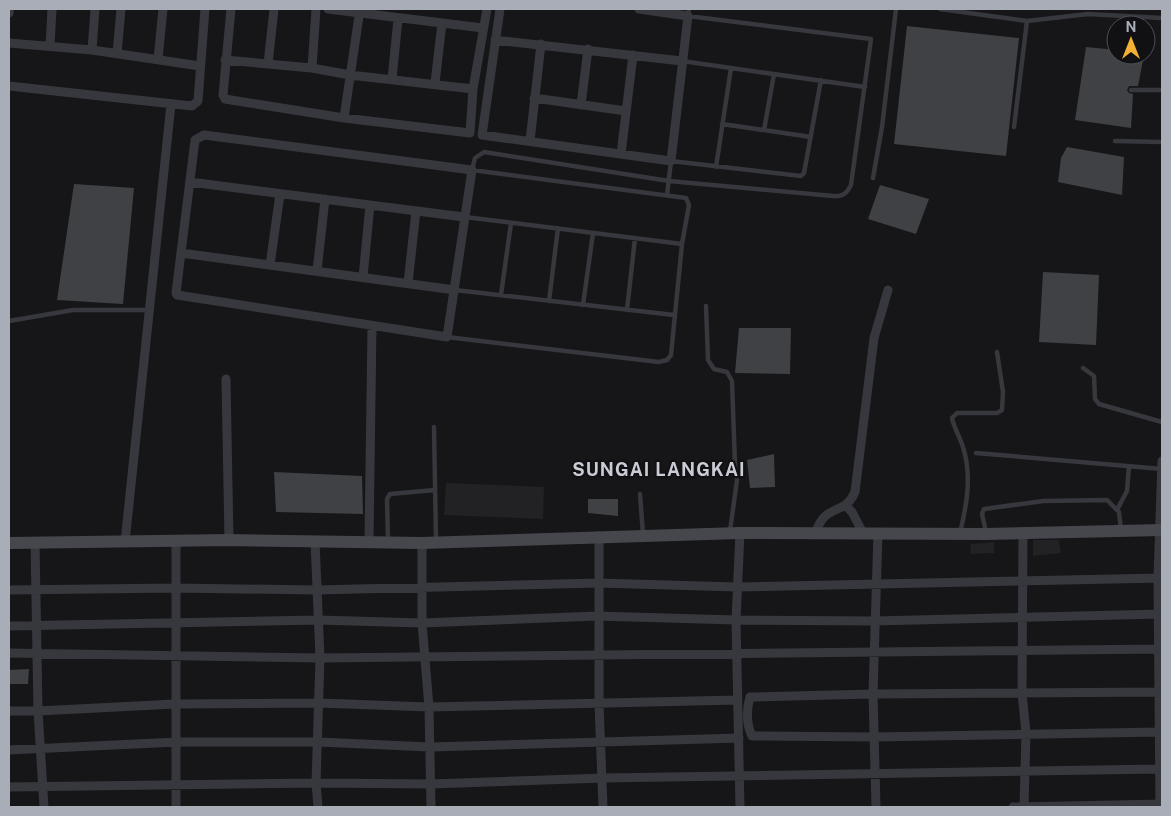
<svg xmlns="http://www.w3.org/2000/svg" width="1171" height="816" viewBox="0 0 1171 816" font-family="'Public Sans',sans-serif">
<style>
.built{fill:#222225}
.building{fill:#404145}
.lines{fill:none;stroke-linecap:round;stroke-linejoin:round}
.lane{stroke:#37383d;stroke-width:4.5}
.street{stroke:#37383d;stroke-width:9}
.secondary{stroke:#45474d;stroke-width:12}
.labels{text-anchor:middle;dominant-baseline:central;stroke-width:4.5;stroke-linejoin:round;paint-order:stroke}
.district-label{font-size:18px;font-weight:bold;letter-spacing:1px;fill:#c9ccd4;stroke:#111113}
</style>
<rect width="100%" height="100%" fill="#161618"/>
<path class="built" d="M 446,483 L 544,487 L 543,519 L 444,515 Z
M 1033,540 L 1059,540 L 1061,553 L 1033,556 Z
M 994,542 L 994,553 L 970,554 L 971,544 Z"/>
<path class="building" d="M 907,26 L 1019,38 L 1006,156 L 894,144 Z
M 1086,47 L 1116,50 L 1116,55 L 1144,55 L 1138,86 L 1129,86 L 1127,90 L 1129,93 L 1133,94 L 1131,128 L 1075,120 Z
M 1067,147 L 1124,157 L 1122,195 L 1058,182 L 1061,158 Z
M 74,184 L 134,188 L 123,304 L 57,300 Z
M 880,185 L 929,199 L 916,234 L 868,219 Z
M 1043,272 L 1099,275 L 1096,345 L 1039,342 Z
M 739,328 L 791,328 L 790,374 L 735,373 Z
M 774,454 L 775,487 L 750,488 L 747,460 Z
M 274,472 L 362,476 L 363,514 L 276,512 Z
M 588,499 L 618,499 L 618,516 L 588,513 Z
M 29,669 L 28,684 L 9,684 L 9,670 Z"/>
<g class="lines">
<path class="lane" d="M 940,9 L 1027,21 L 1088,14 L 1162,18
M 682,61 L 865,87
M 1131,90 L 1162,90
M 722,124 L 811,137
M 1014,127 L 1027,21
M 764,130 L 774,74
M 1115,141 L 1162,142
M 716,167 L 731,68
M 873,178 L 882,127 L 896,9
M 667,195 L 671,161 L 801,176 L 804,173 L 821,80
M 465,217 L 682,244
M 455,290 L 674,315
M 501,295 L 511,223
M 549,301 L 558,228
M 583,305 L 593,233
M 706,306 L 708,360 L 714,369 L 727,372 L 732,381 L 735,465 L 737,480 L 730,531
M 627,310 L 635,238
M 9,321 L 73,310 L 150,310
M 447,337 L 659,362 L 667,360 L 671,355 L 682,244 L 689,205 L 686,198 L 472,170 L 475,158 L 484,152 L 669,181 L 833,196 C 843,197 847,193 851,185 L 871,39 L 688,16 L 689,9
M 1083,368 L 1094,376 L 1095,399 L 1099,404 L 1162,422
M 434,427 L 436,541
M 976,453 L 1162,469
M 640,494 L 643,534
M 1117,510 L 1127,491 L 1129,466
M 986,532 L 982,514 L 984,509 L 1043,501 L 1107,500 L 1119,512 L 1121,530
M 960,533 C 967,504 972,476 963,447 C 960,437 954,428 952,418 L 957,413 L 997,413 L 1002,410 L 1003,392 L 997,352
M 388,541 L 387,499 L 390,494 L 435,490"/>
<path class="street" d="M 231,9 L 223,95 L 225,99 L 344,118 L 470,133 L 473,89 L 487,9
M 328,9 L 483,28
M 500,9 L 482,135 L 671,161 L 688,16 L 639,9
M 9,13 L 9,9
M 495,40 L 682,61
M 9,43 L 92,50 L 200,66
M 50,46 L 52,9
M 92,50 L 95,9
M 117,54 L 121,9
M 158,59 L 163,9
M 225,60 L 312,68 L 350,75 L 473,89
M 268,64 L 274,9
M 312,68 L 316,9
M 392,79 L 398,19
M 435,83 L 442,23
M 9,86 L 192,106 L 198,101 L 205,9
M 534,98 L 626,111
M 581,105 L 588,49
M 344,118 L 360,9
M 204,135 L 472,170 L 447,337 L 177,295 L 176,293 L 195,140 Z
M 530,141 L 541,44
M 621,154 L 633,55
M 190,182 L 464,217
M 181,253 L 455,290
M 270,265 L 280,194
M 317,271 L 325,199
M 363,277 L 370,205
M 408,283 L 416,211
M 226,379 L 229,540
M 845,505 L 852,512 L 863,533
M 816,532 C 825,503 845,516 855,492 L 874,338 L 888,290
M 1023,533 L 1022,693 L 1026,733 L 1024,807
M 599,536 L 599,704 L 603,807
M 315,541 L 320,658 L 316,783 L 318,807
M 369,541 L 372,326
M 125,542 L 171,104
M 176,542 L 176,807
M 35,543 L 38,711 L 175,704 L 319,703 L 429,707 L 737,700
M 422,543 L 422,623 L 429,707 L 431,807
M 9,590 L 175,588 L 316,590 L 598,583 L 737,587 L 1162,578
M 9,626 L 318,620 L 422,623 L 597,616 L 736,620 L 874,621 L 1162,614
M 9,653 L 320,658 L 1162,649
M 1158,692 L 873,694 L 754,697 L 750,697 C 746,711 746,723 752,736 L 874,737 L 1159,732
M 9,711 L 38,711 L 44,807
M 9,750 L 177,742 L 319,742 L 430,747 L 739,738
M 9,787 L 316,783 L 431,784 L 604,778 L 1159,769
M 740,807 L 736,620 L 740,533
M 876,807 L 873,694 L 878,533
M 1013,807 L 1162,804
M 1160,807 L 1158,578 L 1162,461"/>
<path class="secondary" d="M 9,543 L 229,540 L 422,543 L 740,533 L 986,534 L 1162,530"/>
</g>
<g class="labels">
<g class="district-label">
<text x="659" y="469">SUNGAI LANGKAI</text>
</g>
</g>
<rect width="1171" height="816" fill="none" stroke="#a8adb8" stroke-width="20"/>
<g transform="translate(1131 40)"><circle r="24" fill="#111113" stroke="#4d4f55"/>
<path d="M0-4L9 19L0 12L-9 19Z" fill="#f2b134"/>
<text y="-8" font-size="14" font-weight="bold" text-anchor="middle" fill="#a8adb8">N</text>
</g>
</svg>
